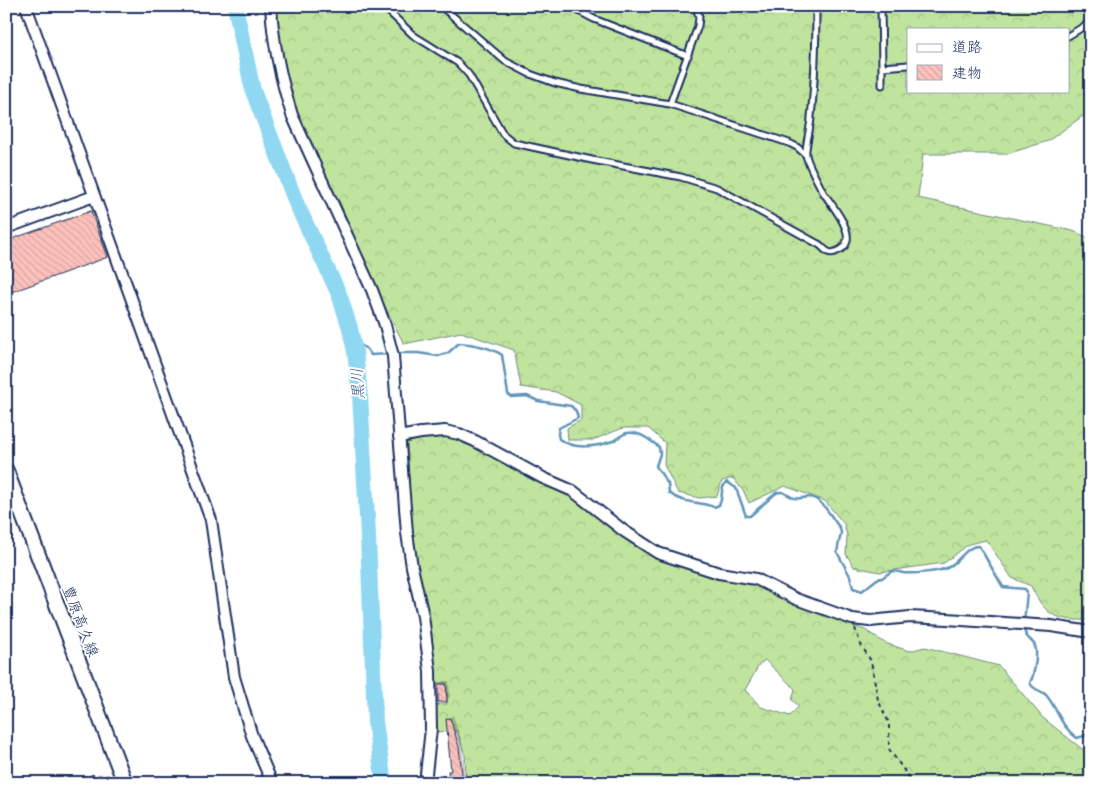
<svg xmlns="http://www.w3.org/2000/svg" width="1097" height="789" viewBox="0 0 1097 789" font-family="'Patrick Hand','Klee One',sans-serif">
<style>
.forest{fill:url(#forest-crowns);stroke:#6e8a7e;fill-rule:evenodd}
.shadow{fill:#0003}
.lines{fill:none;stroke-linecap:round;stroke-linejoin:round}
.stream{stroke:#6194b7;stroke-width:2.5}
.river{stroke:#90d8f2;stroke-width:16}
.building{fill:url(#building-back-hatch);stroke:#1b2f5e}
.service-casing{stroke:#1b2f5e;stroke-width:9}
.minor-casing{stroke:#1b2f5e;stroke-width:14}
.secondary-casing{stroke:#1b2f5e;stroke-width:18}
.path{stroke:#1b2f5e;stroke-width:2;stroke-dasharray:4 4;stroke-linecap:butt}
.service{stroke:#fff;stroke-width:5}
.minor{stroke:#fff;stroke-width:10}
.secondary{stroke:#fff;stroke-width:14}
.labels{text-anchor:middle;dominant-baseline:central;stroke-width:4;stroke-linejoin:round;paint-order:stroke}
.street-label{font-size:15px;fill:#1b2f5e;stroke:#fff}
.water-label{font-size:16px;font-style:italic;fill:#385983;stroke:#fff}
</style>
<defs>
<pattern id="forest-crowns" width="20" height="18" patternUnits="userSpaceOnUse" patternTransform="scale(1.25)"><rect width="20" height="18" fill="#c0e49e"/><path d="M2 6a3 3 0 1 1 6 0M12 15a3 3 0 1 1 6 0" fill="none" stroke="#a4c48a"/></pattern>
<pattern id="building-back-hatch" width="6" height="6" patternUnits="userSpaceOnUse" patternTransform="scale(1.25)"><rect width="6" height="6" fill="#fdc1bb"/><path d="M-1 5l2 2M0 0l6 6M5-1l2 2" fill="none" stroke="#d8a6a3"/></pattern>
</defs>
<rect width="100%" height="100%" fill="#fff"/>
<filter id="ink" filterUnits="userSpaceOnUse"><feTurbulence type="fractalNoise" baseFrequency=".02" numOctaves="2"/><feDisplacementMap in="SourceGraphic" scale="10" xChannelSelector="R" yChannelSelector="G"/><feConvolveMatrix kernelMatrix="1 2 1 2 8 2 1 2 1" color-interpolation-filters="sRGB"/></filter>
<g filter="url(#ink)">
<path class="forest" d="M 274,6 L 1091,6 L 1091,110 L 1048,141 L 1007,154 L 923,154 L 918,198 L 1073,231 L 1091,239 L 1091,620 C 1058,621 1045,617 1031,586 L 1012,578 L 986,540 L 969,544 L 944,563 L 880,572 L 854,567 L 846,554 L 847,536 L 844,524 L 825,501 L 785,486 L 749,503 L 744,492 L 733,478 L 722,481 L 717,496 L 700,498 L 678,493 L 664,465 L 665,443 L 648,428 L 623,428 L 593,440 L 568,440 L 567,428 L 581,420 L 581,405 L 556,392 L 521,387 L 514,350 L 461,332 L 404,344 L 380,297 L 341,205 L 305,134 L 289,93 L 279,48 ZM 908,29 L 1068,29 L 1068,91 L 908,91 Z
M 426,437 L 447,437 L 476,446 L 571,495 L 621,535 L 755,583 L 804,608 L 865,630 L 885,643 L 909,651 L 925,647 L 999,666 L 1043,718 L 1091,756 L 1091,783 L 466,783 L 465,755 L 457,731 L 435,732 L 436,704 L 447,704 L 447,683 L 434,683 L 413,558 L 407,443 ZM 765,660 L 795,689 L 792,700 L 799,706 L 790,716 L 761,707 L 745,690 L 759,665 Z"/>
<path class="shadow" d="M 92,210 L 109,255 L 107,256 L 6,241 Z
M 443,681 L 449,681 L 450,697 L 446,701 L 439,684 Z
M 453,715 L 462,743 L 466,783 L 451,783 L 449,772 L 452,769 L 447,719 Z"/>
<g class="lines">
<path class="stream" d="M 352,340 L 367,349 L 371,355 L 389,354
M 394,353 L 418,353 L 438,356 L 448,353 L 459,343 C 473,344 490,347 502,355 L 508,394 L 511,397 L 527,396 L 538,401 L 571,406 L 576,411 L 578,418 L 559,428 L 558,434 L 559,439 C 574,450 596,447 613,441 C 617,439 622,434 627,433 C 639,431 650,440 659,447 L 660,454 L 656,466 L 668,484 L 669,493 C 683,504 698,501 714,507 L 719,505 C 724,497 719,488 727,482 L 736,488 L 746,516 L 750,516 L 776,493 C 785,490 786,495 794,498 C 798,500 805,497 810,497 C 823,499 832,519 840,528 L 841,533 L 837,552 L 850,576 L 853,588 L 862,591 L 877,579 L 882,578 L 892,571 C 896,571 899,572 903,573 C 914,574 938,572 947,568 C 959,563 966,545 979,546 L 1003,587 L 1025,589 L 1027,592 L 1024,623
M 1024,628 C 1025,637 1029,638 1034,644 C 1039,652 1034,675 1030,683 C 1034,691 1041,690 1046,695 C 1058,709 1060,726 1077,738 L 1091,734"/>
<path class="river" d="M 235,6 L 253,91 L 297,205 L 339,294 L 350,328 L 355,352 L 360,395 L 368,535 L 375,722 L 384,783"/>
</g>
<path class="building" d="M 91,211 L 108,257 L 6,294 L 6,241 Z
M 438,684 L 446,684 L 447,702 L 438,702 Z
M 450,718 L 459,747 L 463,783 L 449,782 L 448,771 L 451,771 L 446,719 Z"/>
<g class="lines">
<defs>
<path id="service" d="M 383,6 L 413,35 L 458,63 L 469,75 L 503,134 L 514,143 L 592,160 L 681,177 L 717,188 L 820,245 C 824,249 829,255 835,252 C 865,242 832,206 823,192 C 820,186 806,161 806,154 C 805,147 811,126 811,117 C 815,80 816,43 816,6
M 441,6 L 505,61 L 530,74 L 555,83 L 581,89 L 670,104 L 789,143 L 797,147 L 806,155
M 569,6 L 594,19 L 688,56
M 881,6 L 882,67 L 908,65
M 1068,36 L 1091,22
M 882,67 L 882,85
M 670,104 L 698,26 L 699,17 L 696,6"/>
<path id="minor" d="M 26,6 L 211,520 L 234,677 L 252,736 L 272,783
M 271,6 C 273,44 281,80 292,115 L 372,290 L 385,325 L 393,356 L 407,533 L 412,567 L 423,616 L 430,671 L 431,729 L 425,783
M 6,228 L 94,196
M 399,437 L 421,433 L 445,431 L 459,434 L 475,441 L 543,478 L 573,491 L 624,531 L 658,553 L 719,573 L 756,579 L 796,599 L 852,619 L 870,621 L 910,617 L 947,619 L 1051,626 L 1091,632"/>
<path id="secondary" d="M 6,471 L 125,783"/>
</defs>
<use href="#service" class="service-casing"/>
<use href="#minor" class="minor-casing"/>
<use href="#secondary" class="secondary-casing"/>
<path class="path" d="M 855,628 L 860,643 L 871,661 L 878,700 L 889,723 L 889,749 L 913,783
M 67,783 L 93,775 L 109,776"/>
<use href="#service" class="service"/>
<use href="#minor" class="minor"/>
<use href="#secondary" class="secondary"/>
</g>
</g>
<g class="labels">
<g class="street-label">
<text transform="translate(81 621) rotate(69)">豊原高久線</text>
</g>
<g class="water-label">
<text transform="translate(357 384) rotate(-94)">黒川</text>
</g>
</g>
<rect width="1097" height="789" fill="none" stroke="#fff" stroke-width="25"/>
<rect x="12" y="12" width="1072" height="764" fill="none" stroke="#1b2f5e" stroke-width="2" filter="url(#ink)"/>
<rect x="907" y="28" width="162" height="65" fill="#ffffff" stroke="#a4acbf"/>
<rect x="917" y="44" width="25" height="8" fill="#ffffff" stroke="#a4acbf"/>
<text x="952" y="52" font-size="15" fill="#1b2f5e">道路</text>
<rect x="917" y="65" width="25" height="15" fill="url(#building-back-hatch)" stroke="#a4acbf"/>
<text x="952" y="78" font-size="15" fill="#1b2f5e">建物</text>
</svg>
